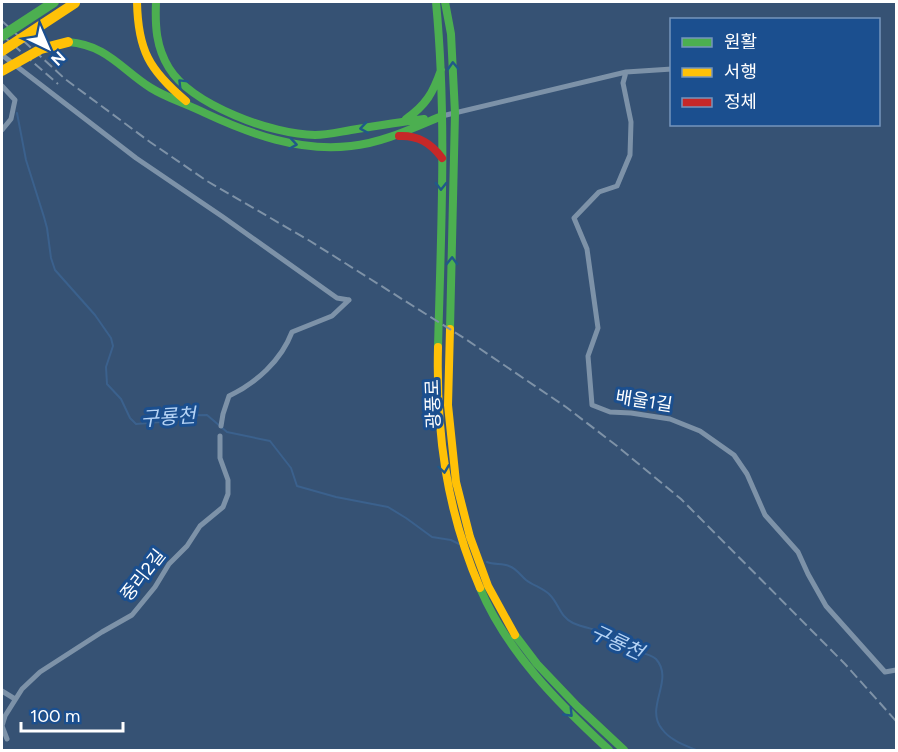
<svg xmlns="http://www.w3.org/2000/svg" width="898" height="752" viewBox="0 0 898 752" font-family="Figtree,'Noto Sans KR',sans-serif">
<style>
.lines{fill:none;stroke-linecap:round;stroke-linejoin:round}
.stream{stroke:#3b618d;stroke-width:2}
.street{stroke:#7d92a8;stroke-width:5}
.fast{stroke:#4caf50;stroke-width:8}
.slow{stroke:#ffc107;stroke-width:8}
.jam{stroke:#c62828;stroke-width:8}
.rail{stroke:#7e92a7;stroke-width:2;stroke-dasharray:10 4.5;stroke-linecap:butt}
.fast-bridge{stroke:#4caf50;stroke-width:10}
.slow-bridge{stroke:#ffc107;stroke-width:10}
.oneway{stroke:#205989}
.labels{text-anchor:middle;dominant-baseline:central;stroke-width:6;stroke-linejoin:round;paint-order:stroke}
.street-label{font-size:18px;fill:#fff;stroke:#1b4f8f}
.water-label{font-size:20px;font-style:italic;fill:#b5d3f5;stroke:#1b4f8f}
</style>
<rect width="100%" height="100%" fill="#365274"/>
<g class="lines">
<path class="stream" d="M 17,113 L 26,160 L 44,217 L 47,228 L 51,258 L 55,270 L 95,315 L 111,338 L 113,346 L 106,367 L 107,384 L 121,399 L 130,418 L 136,424 L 161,422 L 169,416 L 207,415 L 227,432 L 270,441 L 291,468 L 297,486 L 336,497 L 388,507 L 406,518 L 432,537 L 451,540 L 459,544
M 487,562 C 494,565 502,563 509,566 C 517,569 520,575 526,580 C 534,586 543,588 550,595 C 559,604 560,617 573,623 C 584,628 596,629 608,634 C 616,638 622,645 631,649 C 638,653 649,653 656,659 C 675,680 644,707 662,729 C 670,740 684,745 696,750"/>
<path class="street" d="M 2,55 L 136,158 L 223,217 L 337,298 L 349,300
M 672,69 L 626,72 L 623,83 L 631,122 L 630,155 L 617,186 L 599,192 L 574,218 L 587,249 L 598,328 L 588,356 L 592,405 L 610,412 L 631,413 L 670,419 L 700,431 L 734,455 L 747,474 L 765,515 L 798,552 L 808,574 L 826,606 L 885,672 L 896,670
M 2,86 L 15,100 L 11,119 L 2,130
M 442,116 L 626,72
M 221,426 L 223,414 L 229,396 C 256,383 281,361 292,332 L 332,316 L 349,300
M 2,691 L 15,699
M 2,726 L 5,716 L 22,689 L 40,672 L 102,632 L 132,615 L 155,587 L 169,564 L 187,546 L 200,526 L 223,507 L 228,494 L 228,480 L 220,458 L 220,436
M 2,726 L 7,739"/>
<path class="fast" d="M 156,2 C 155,26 156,47 169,68 C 192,105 273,135 315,135 C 327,135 339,132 351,130 C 375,126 400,122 424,119
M 436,2 C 447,117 441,232 438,347
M 445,2 L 451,34 L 455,113 L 450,329
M 68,42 C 107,45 121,69 151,88 C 167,98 187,104 205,113 C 250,134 299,152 351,146 C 382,143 413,128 442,116
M 406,119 C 426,105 433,93 441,70
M 480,588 C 507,652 558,703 609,750
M 515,635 L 537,664 L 577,706 L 624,750"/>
<path class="slow" d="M 137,2 C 138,50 149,70 186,101
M 450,329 L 448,405 L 456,482 L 470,537 L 488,586 L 515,635
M 438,347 C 436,432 446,509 480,588"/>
<path class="jam" d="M 399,136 C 418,135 431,143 442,158"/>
<path class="rail" d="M 2,21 L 65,79 L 150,142 L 207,181 L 310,241 L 467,340 L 566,407 L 617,446 L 681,499 L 845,664 L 896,721
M 2,35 L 58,84"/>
<path class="fast-bridge" d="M 2,36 L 54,2"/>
<path class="slow-bridge" d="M 2,51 L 75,3
M 2,71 L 41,49 L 68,42"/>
</g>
<defs><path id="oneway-chevron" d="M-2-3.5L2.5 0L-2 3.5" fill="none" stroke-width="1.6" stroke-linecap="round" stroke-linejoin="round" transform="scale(1.5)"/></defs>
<g class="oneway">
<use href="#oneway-chevron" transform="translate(453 66) rotate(-93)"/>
<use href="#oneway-chevron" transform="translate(182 83) rotate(-135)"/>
<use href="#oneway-chevron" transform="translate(364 128) rotate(171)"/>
<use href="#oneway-chevron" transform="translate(293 144) rotate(9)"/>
<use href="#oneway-chevron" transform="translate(441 186) rotate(91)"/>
<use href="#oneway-chevron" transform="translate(452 261) rotate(-89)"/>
<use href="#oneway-chevron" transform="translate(444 469) rotate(82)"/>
<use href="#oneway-chevron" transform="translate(569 713) rotate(46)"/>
</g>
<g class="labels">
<g class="street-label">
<text transform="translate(644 401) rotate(9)">배울1길</text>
<text transform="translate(433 404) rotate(-92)">광풍로</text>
<text transform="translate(143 575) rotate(-52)">중리2길</text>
</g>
<g class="water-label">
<text transform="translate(168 417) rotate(-4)">구룡천</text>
<text transform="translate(617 642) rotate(25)">구룡천</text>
</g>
</g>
<rect width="898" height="752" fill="none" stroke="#ffffff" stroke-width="6"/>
<rect x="670" y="18" width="210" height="108" fill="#1b4f8f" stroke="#7695bc" stroke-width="1.5"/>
<rect x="682" y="38" width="30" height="9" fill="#4caf50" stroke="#7695bc" stroke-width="1.5"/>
<text x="724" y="48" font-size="18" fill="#ffffff">원활</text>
<rect x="682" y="68" width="30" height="9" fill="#ffc107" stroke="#7695bc" stroke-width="1.5"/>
<text x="724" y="78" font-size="18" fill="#ffffff">서행</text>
<rect x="682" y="98" width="30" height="9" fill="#c62828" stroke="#7695bc" stroke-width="1.5"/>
<text x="724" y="108" font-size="18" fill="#ffffff">정체</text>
<g transform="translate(48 48) rotate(136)" stroke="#1b4f8f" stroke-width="4.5" paint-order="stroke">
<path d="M0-4.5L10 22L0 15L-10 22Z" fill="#ffffff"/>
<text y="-9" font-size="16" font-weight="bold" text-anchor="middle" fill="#ffffff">N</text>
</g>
<path d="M21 722v9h102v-9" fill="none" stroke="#ffffff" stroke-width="3"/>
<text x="30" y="722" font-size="18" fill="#ffffff" stroke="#1b4f8f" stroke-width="4.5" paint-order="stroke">100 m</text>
</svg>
